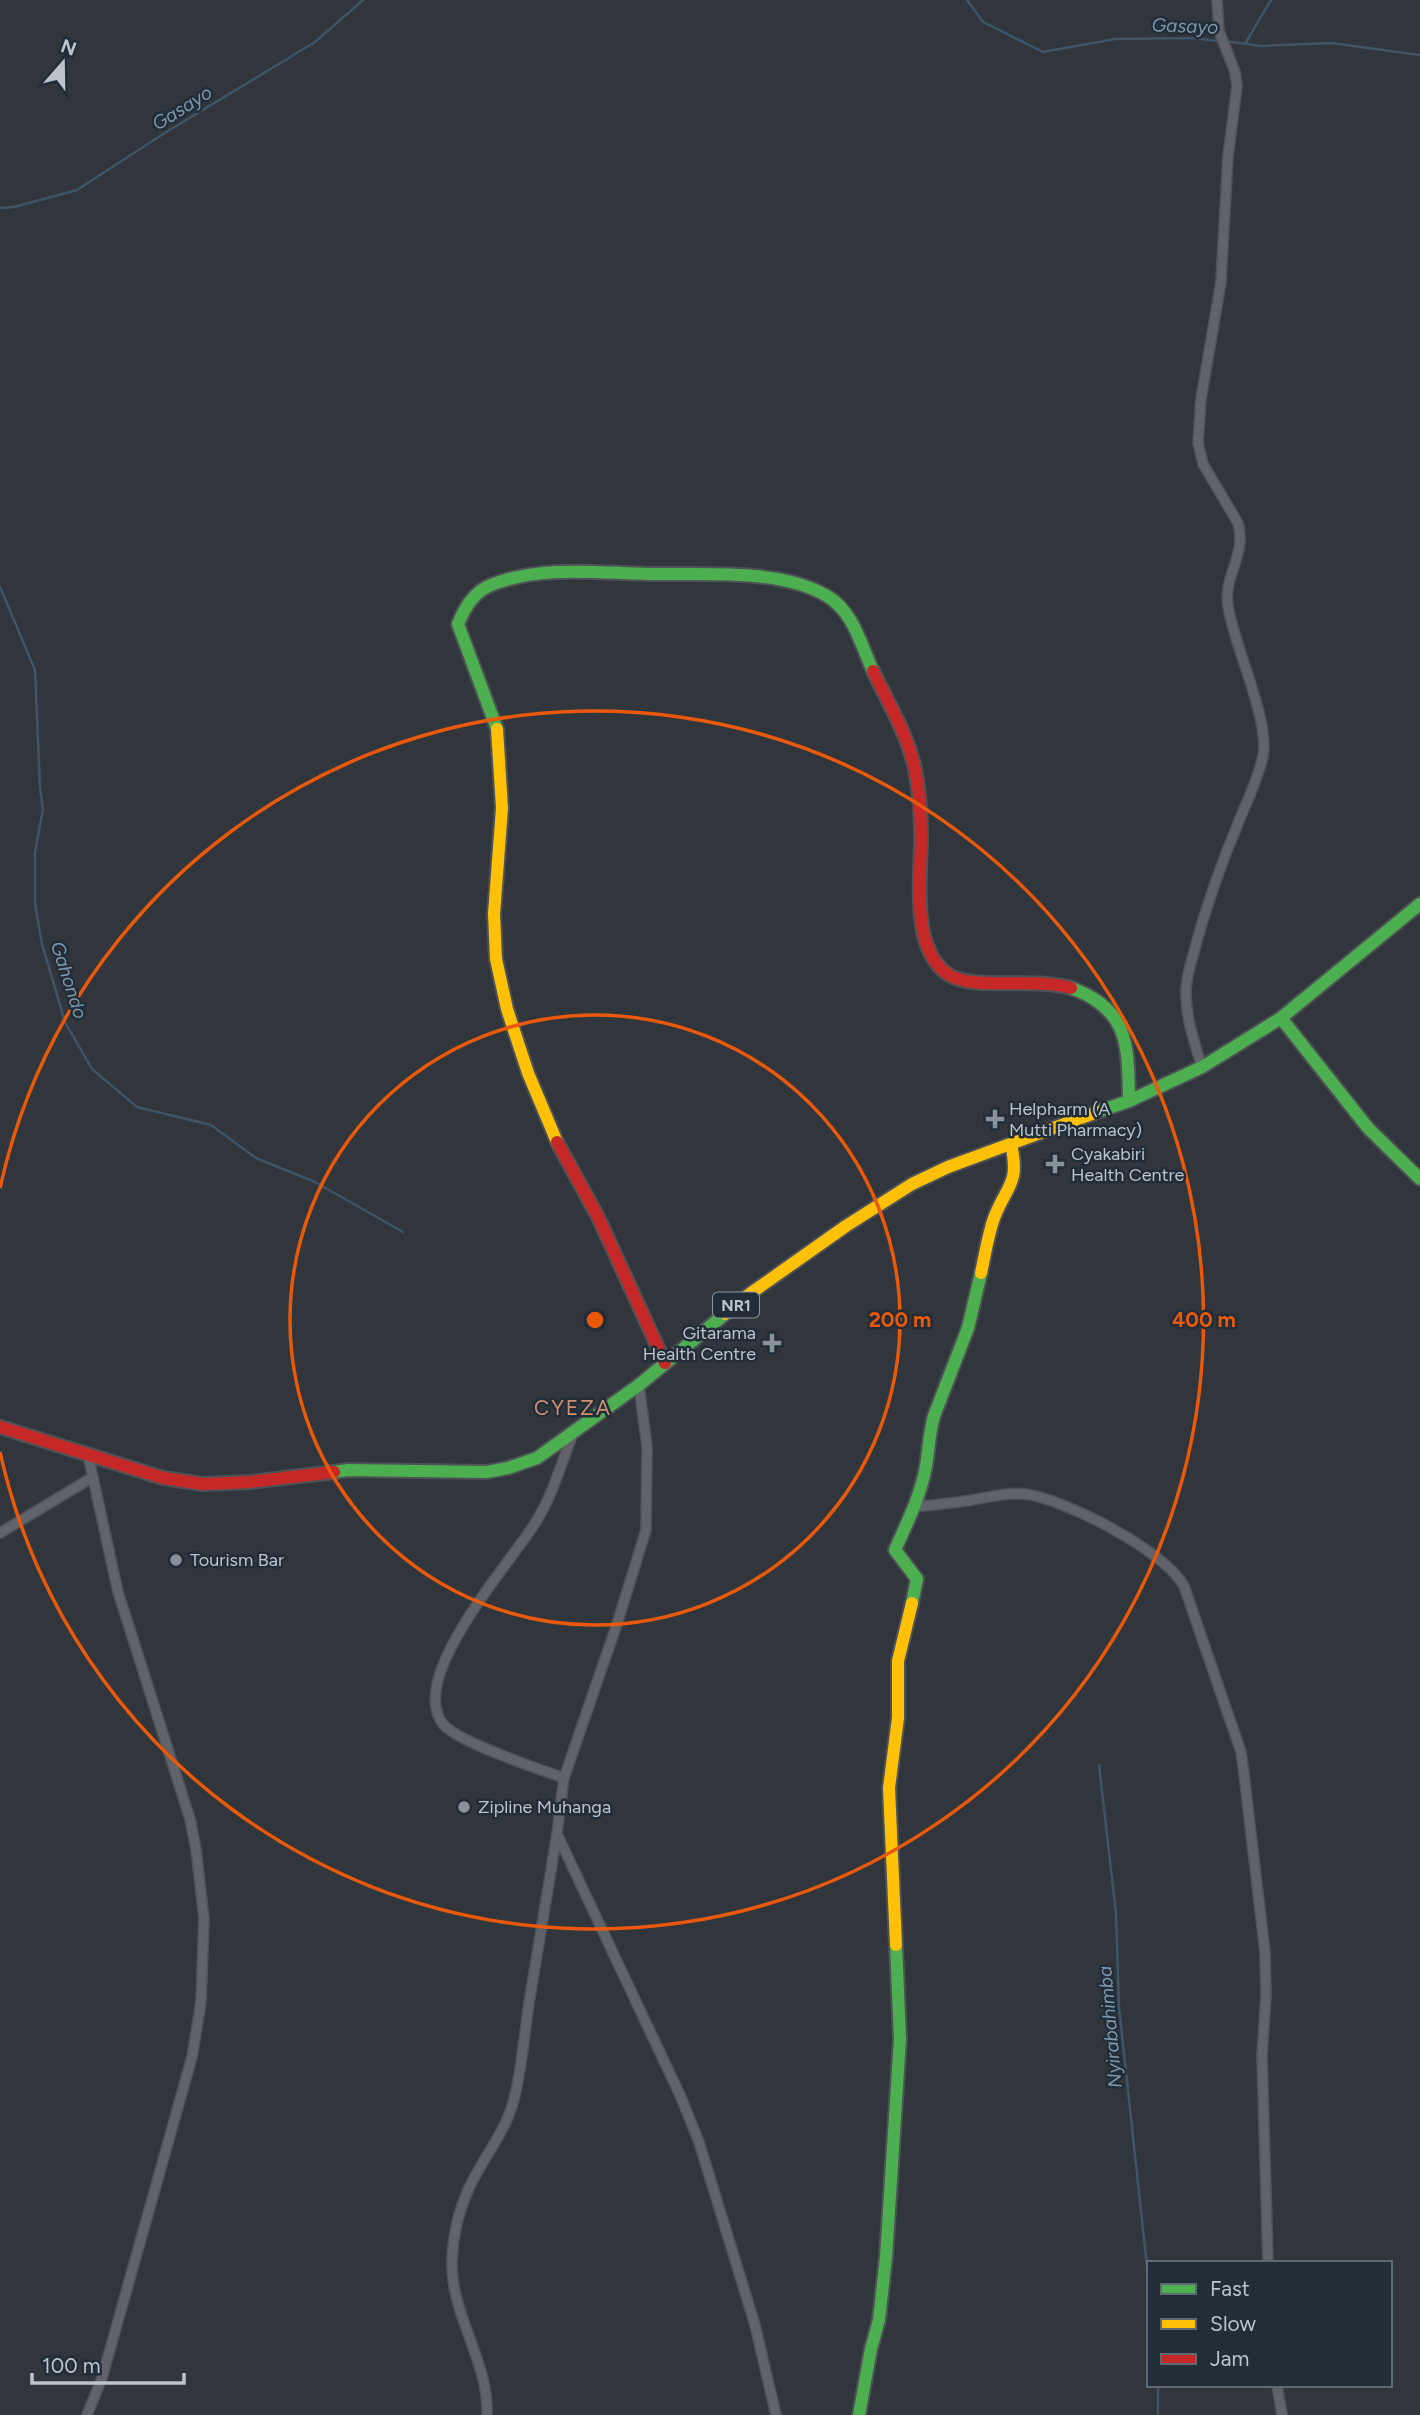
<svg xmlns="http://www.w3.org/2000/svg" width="1420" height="2415" viewBox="0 0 1420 2415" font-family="Figtree,sans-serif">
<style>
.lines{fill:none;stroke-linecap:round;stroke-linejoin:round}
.stream{stroke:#3f5465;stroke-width:2.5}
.street-casing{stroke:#4e5257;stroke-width:12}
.fast-casing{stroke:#4e5257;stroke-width:16}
.slow-casing{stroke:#4e5257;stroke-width:16}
.jam-casing{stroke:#4e5257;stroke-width:16}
.street{stroke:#60646a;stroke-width:9}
.fast{stroke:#4caf50;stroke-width:12}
.slow{stroke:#ffc107;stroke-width:12}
.jam{stroke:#c62828;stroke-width:12}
.ring{fill:none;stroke:#e8590c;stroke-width:3.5}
.poi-dot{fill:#8a9299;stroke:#222d37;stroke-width:2.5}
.labels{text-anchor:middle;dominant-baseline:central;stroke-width:5;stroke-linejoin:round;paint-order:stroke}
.shield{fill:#222d37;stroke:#8d969f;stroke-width:2}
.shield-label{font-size:16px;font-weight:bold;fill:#bbc3cb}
.poi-label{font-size:18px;fill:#bbc3cb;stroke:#222d37;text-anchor:start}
.water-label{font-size:19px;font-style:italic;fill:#7e97ab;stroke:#222d37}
.quarter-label{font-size:21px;letter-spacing:2px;fill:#ce8f73;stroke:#222d37}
.centre{fill:#e8590c;stroke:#222d37;stroke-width:3.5}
.ring-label{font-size:21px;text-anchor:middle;font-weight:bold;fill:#e8590c;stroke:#222d37;stroke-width:5;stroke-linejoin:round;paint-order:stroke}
</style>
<rect width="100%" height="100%" fill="#30363c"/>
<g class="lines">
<path class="stream" d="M 967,0 L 983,22 L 1043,52 L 1115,39 L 1193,38 L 1218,41
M 1225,41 L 1261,46 L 1331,43 L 1420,55
M 1246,42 L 1271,0
M 0,208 L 14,207 L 77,190 L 163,134 L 315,42 L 363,0
M 0,587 L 35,670 L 40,788 L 43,809 L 35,852 L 35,904 L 42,944 L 65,1022 L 92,1069 L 137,1107 L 211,1125 L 256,1158 L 315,1182 L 403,1232
M 1099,1765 L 1116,1913 L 1119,2007 L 1149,2285
M 1158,2385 L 1158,2415"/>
<defs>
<path id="street" d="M 1202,1067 C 1194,1042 1185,1015 1186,989 C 1187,971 1194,954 1198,937 C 1209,898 1222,862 1237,826 C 1246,803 1258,780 1263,756 C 1270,720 1234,646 1228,606 C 1223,575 1247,556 1238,523 L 1203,464 L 1198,443 L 1201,399 L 1221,282 L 1228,156 L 1237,86 L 1235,72 L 1219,31 L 1217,0
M 639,1385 L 647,1447 L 646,1530 L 617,1624 L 564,1778 L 557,1834 L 680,2095 L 699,2142 L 755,2325 L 776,2415
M 914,1507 C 933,1505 953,1503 972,1500 C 989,1497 1007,1492 1025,1494 C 1065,1499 1165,1551 1184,1586 L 1241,1752 L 1243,1766 L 1265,1952 L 1266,1995 L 1262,2056 L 1268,2263
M 0,1533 L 93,1477
M 564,1778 C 539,1769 457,1742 443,1724 C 406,1676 513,1561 537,1520 C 553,1494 561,1464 572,1436
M 1277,2385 L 1282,2415
M 87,2415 L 102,2378 L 192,2057 L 201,2002 L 204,1919 L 196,1849 L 190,1819 L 118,1592 L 88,1455
M 487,2415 C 489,2361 450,2314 452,2260 C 453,2235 459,2210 469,2188 C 483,2158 504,2134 513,2103 C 522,2071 524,2035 529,2003 C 538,1946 548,1890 557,1834"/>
<path id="fast" d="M 497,729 L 458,624 C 465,607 474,592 491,585 C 541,565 597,573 649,574 C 702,575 780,568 827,596 C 853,611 861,645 873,671
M 1071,988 C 1130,1009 1128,1047 1129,1101
M 1281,1018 L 1368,1128 L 1420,1179
M 1097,1112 L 1129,1101 L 1202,1067 L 1281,1018 L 1420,904
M 334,1472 L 348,1470 L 487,1472 L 508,1468 L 537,1458 L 639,1385 L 725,1314
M 912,1603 L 917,1579 L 895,1550 C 907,1523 921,1495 926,1466 C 929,1449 929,1433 934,1416 L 968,1328 L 981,1273
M 859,2415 L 871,2349 L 879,2320 L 886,2257 L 900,2039 L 896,1945"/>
<path id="slow" d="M 497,729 L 502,808 L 494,914 L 496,959 L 507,1009 L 528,1073 L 557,1142
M 981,1273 C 985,1255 988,1235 994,1218 C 1007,1184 1020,1185 1011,1144
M 725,1314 L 751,1293 L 846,1226 L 912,1184 L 948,1167 L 1097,1112
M 896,1945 L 889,1788 L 898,1718 L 898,1661 L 912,1603"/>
<path id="jam" d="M 873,671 C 889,705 910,738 916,775 C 920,796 921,817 921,839 C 921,878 910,950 949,975 C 975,991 1035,977 1071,988
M 557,1142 L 598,1217 L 665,1363
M 0,1427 L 163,1478 L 203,1484 L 250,1482 L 334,1472"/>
</defs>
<use href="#street" class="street-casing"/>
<use href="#fast" class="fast-casing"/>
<use href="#slow" class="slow-casing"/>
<use href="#jam" class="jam-casing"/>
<use href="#street" class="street"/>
<use href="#fast" class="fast"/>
<use href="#slow" class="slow"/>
<use href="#jam" class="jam"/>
</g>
<g class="ring">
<circle cx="595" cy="1320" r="305"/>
<path d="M0 1188A609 609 0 1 1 0 1452"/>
</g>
<g class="poi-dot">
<path d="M991.5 1108.5h7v7h7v7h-7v7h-7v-7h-7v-7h7z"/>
<path d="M1051.5 1153.5h7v7h7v7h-7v7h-7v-7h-7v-7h7z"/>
<path d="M768.5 1332.5h7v7h7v7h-7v7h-7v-7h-7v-7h7z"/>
<circle cx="176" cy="1560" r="7"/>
<circle cx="464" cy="1807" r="7"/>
</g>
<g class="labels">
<rect class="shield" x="713" y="1292.5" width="46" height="25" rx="5"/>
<g class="shield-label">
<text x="736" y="1305">NR1</text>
</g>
<g class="poi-label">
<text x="1009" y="1109">Helpharm (A<tspan x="1009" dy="21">Mutti Pharmacy)</tspan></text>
<text x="1071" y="1154">Cyakabiri<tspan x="1071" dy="21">Health Centre</tspan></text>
<text x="756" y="1333" text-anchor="end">Gitarama<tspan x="756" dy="21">Health Centre</tspan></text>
<text x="190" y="1560">Tourism Bar</text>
<text x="478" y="1807">Zipline Muhanga</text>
</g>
<g class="water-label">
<text transform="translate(1185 26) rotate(2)">Gasayo</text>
<text transform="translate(182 108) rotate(-32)">Gasayo</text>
<text transform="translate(69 980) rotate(72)">Gahondo</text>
<text transform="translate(1110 2027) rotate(-95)">Nyirabahimba</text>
</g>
<g class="quarter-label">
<text x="573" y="1407">CYEZA</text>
</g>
</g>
<circle cx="595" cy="1320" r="10" class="centre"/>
<g class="ring-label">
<text x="900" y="1327">200 m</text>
<text x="1204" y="1327">400 m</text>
</g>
<rect x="1147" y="2261" width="245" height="126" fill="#222d37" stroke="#5f6972" stroke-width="2"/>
<rect x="1161" y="2284" width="35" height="10" fill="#4caf50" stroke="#5f6972" stroke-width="2"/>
<text x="1210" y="2296" font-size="21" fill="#bbc3cb">Fast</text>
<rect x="1161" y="2319" width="35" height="10" fill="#ffc107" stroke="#5f6972" stroke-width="2"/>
<text x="1210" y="2331" font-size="21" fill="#bbc3cb">Slow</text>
<rect x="1161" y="2354" width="35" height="10" fill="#c62828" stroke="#5f6972" stroke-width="2"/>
<text x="1210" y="2366" font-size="21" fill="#bbc3cb">Jam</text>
<g transform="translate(63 63) rotate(20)" stroke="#222d37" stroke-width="5" paint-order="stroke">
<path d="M0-5L12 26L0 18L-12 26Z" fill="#bbc3cb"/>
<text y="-10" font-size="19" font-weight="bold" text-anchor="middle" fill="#bbc3cb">N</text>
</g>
<path d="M32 2373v10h152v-10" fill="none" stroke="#bbc3cb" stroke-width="3.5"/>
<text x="42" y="2373" font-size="21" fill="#bbc3cb" stroke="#222d37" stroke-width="5" paint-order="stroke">100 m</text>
</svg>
